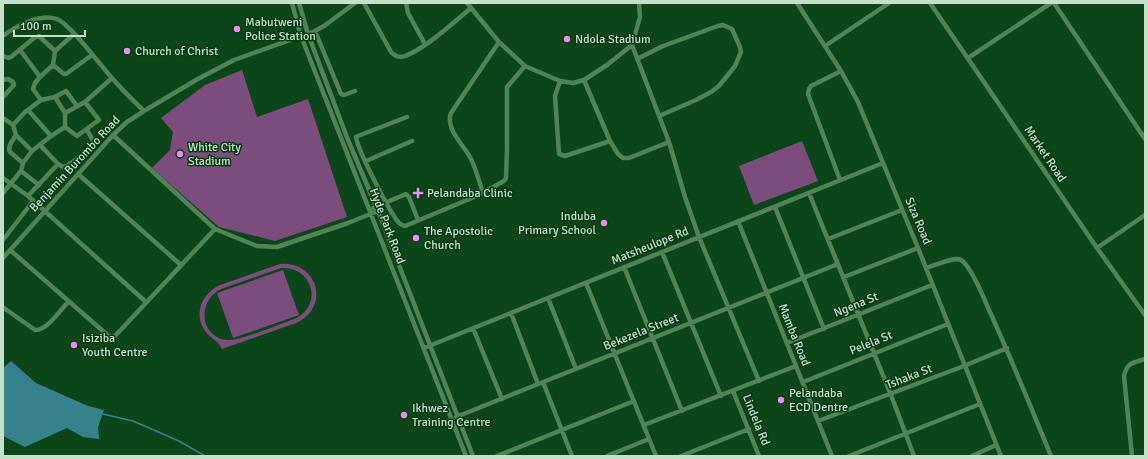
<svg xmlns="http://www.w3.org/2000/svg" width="1148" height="459" viewBox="0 0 1148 459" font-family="Signika,sans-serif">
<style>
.green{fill:#7c4c7c;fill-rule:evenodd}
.water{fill:#36828c}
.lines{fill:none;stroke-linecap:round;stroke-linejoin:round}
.stream{stroke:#36828c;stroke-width:1.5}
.minor{stroke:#4f8456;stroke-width:4.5}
.poi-dot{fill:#f38af2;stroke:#003b10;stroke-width:1.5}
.labels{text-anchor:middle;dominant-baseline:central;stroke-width:3;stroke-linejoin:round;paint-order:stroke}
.poi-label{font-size:12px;fill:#c4e0c6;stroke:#003b10;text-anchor:start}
.street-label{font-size:12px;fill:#c4e0c6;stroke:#003b10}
</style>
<rect width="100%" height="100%" fill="#0d451b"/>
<path class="green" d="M 242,70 L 257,117 L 308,99 L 347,217 L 275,241 L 219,227 L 152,168 L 170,150 L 173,132 L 161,118 L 205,85 Z
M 802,141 L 818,181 L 754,205 L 739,166 Z
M 280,264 C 318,261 331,308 296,323 L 222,349 C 218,340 211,339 205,331 C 193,314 202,293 220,285 ZM 281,268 C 313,266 324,306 294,319 C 280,324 243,340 229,340 C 200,339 196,301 221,289 Z
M 283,270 L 299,315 L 233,338 L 217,293 Z"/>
<path class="water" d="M 11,361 L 36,383 L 88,406 L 104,410 L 98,427 L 99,439 L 83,437 L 67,428 L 25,447 L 3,436 L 3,368 Z"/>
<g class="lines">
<path class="stream" d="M 103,414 L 133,421 L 179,441 L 205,456"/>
<path class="minor" d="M 292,3 L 301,36 L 466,456
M 299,3 L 308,34 L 348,140 L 378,211 L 473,456
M 364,3 L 391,52 C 395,56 400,58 405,56 C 425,49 454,22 471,8
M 406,3 L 408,13 L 425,44
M 467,3 L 499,42 L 525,66 L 560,81 L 573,83 L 584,80 L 607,65 L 632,45 L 640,17 L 639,3
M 797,3 L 841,71 L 858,102 L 918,248 L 1001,456
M 930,3 L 1097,248 L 1145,315
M 1054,3 L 1145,139
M 315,31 L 341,94 L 344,95 L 355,91
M 3,36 C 16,26 40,13 57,19 C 70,24 101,66 112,78 C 122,90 133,100 144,111
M 632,45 L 669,142 L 685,197 L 699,237 L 759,381
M 825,46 L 889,3
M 20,50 L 40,77 L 53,65 L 64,74 L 66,74 L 92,55
M 3,56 L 8,58 L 11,57 L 34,38 L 39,36 L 55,51 L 74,34
M 968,58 L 1051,3
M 637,59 L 663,46 L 718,26 L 723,25 L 732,29 L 740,47 L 741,52 L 735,66 L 719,86 L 711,92 L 696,100 L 659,116
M 53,65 L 55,51
M 40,77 L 35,83 L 33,89 L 41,100
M 3,80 L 8,79 L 13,82 L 14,85 L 3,97
M 584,80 L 610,141 L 618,154 L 623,158 L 629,158 L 669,142
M 560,81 L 555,96 L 559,154 L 565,156 L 610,141
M 55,97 L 66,91 L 77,106
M 28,110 L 51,136
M 407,117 L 358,136 L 356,137 C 358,151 390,213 399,223 C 401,225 402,225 405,226 L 479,195 L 504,181 L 506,178 L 507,149 L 507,87 L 525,66
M 3,118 L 13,125 L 16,135 L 32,151
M 13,125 L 25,112 L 41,100 L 55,97 L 65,113
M 65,127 L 77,136 L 99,120 L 85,102
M 16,135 C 13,140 7,146 10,152 L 23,163
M 113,135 L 215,229 L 257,246 L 277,247 L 348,223 L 378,211
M 40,145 L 58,164 L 63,167 L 67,166 L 94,146 L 95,144 L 87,130
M 366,161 L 412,141
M 21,171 L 39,185
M 78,174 L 181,265
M 3,178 L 28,196 L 146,302
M 840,180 L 808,94 L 809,89 L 811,86 L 841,71
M 3,193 L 21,171 L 23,163 L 32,151 L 51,136 L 65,127 L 65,113 L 85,102 L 112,78
M 483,193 C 479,182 476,168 470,157 C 463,144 445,129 451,113 L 499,42
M 809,193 L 891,395 L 914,456
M 28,196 L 58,164
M 775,207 L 824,329
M 373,208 L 406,194 L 409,197 L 418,220
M 738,221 L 832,456
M 828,239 L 902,210
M 3,240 L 33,201
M 1097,248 L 1145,215
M 10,250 L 111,338 L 115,336 L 215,229
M 662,252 L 721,396
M 3,258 L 113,135 L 127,122 L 144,111 L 196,80 L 234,60 L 315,31 L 324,26 L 355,3
M 624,267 L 682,411
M 926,268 C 934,266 954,256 961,260 C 971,266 984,298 989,310 C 1011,358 1031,407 1051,456
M 844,277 L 918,248
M 586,283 L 656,456
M 548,298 L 576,369
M 4,308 L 35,330 C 47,331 61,309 69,301
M 511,313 L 538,384
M 473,328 L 502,399
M 787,343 L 932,285
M 424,348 L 883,163
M 543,382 L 572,456
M 803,382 L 948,324
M 733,391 L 759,456
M 456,417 L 838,264
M 818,421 L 964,366 L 1007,348
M 644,425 L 796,366
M 497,456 L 634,401
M 607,456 L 649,439
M 681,456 L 749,429
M 849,456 L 980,404
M 972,456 L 996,445
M 1132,456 L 1124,376 C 1127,362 1133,363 1145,359"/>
</g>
<g class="poi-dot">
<circle cx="237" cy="29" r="4"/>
<circle cx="567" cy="39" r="4"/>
<circle cx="127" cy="51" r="4"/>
<circle cx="180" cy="154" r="4"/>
<path d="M416 187h4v4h4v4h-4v4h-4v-4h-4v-4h4z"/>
<circle cx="604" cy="223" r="4"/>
<circle cx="416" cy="238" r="4"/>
<circle cx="74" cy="345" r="4"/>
<circle cx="781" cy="400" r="4"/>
<circle cx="404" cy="415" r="4"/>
</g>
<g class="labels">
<g class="poi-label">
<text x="245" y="22">Mabutweni<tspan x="245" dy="14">Police Station</tspan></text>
<text x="575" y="39">Ndola Stadium</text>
<text x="135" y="51">Church of Christ</text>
<text x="188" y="147">White City<tspan x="188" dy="14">Stadium</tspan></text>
<text x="427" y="193">Pelandaba Clinic</text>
<text x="596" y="216" text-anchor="end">Induba<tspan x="596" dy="14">Primary School</tspan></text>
<text x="424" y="231">The Apostolic<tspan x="424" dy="14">Church</tspan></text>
<text x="82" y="338">Isiziba<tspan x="82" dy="14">Youth Centre</tspan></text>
<text x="789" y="393">Pelandaba<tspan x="789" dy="14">ECD Dentre</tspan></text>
<text x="412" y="408">Ikhwez<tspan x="412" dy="14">Training Centre</tspan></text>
</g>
<g class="street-label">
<text transform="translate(1045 154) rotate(56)">Market Road</text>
<text transform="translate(75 164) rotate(-47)">Benjamin Burombo Road</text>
<text transform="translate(918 221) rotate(67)">Siza Road</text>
<text transform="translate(387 226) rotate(69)">Hyde Park Road</text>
<text transform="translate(650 246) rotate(-22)">Matsheulope Rd</text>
<text transform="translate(856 305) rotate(-22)">Ngena St</text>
<text transform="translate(641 332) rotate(-22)">Bekezela Street</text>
<text transform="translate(794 335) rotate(68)">Mamba Road</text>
<text transform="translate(871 343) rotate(-22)">Pelela St</text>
<text transform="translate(909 377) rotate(-21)">Tshaka St</text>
<text transform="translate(756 420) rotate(68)">Lindela Rd</text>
</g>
</g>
<rect width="1148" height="459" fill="none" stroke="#c4e0c6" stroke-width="8"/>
<path d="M14 30v6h71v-6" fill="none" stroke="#c4e0c6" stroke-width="2"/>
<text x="20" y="30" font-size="12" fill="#c4e0c6" stroke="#003b10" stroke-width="3" paint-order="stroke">100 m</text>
</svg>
